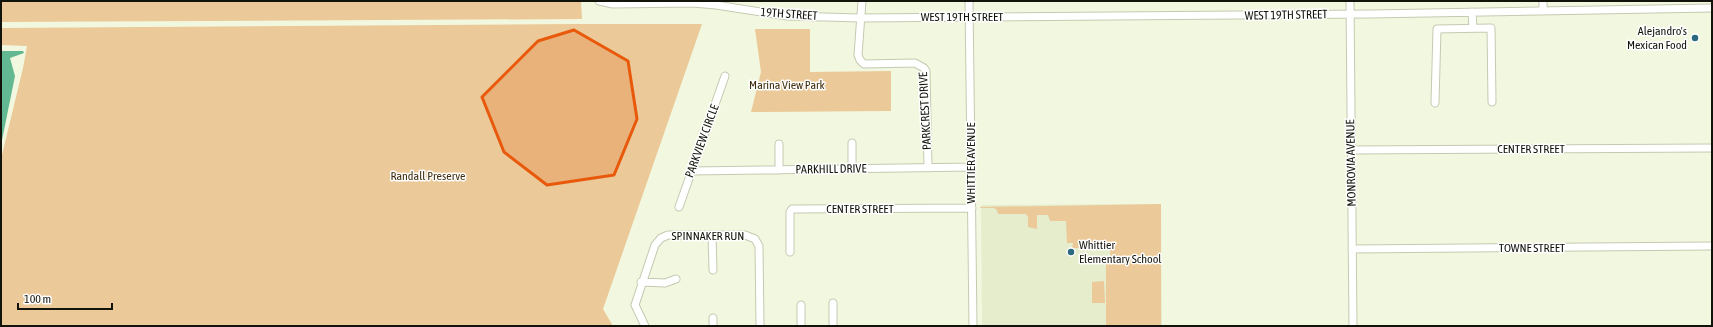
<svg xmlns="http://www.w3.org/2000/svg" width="1713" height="327" viewBox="0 0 1713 327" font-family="'Asap Condensed',sans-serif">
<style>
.built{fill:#e5edcd}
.green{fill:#ebc998}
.water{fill:#62b890}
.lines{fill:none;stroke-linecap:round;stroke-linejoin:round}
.minor-casing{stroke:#c4cab2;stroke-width:9}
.minor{stroke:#fff;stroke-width:7}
.marked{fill:#e8590c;fill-opacity:0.2;stroke:#e8590c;stroke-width:3;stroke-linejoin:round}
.poi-dot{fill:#2c6980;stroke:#fff;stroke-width:1.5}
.labels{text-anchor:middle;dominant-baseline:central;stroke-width:3;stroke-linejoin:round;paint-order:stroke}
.street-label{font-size:12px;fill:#12140c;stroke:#fff}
.poi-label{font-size:12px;fill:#12140c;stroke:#fff;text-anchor:end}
.park-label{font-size:12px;fill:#402d0d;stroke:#fff}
</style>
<rect width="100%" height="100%" fill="#f2f8df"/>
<path class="built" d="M 1161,204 L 1162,326 L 982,326 L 981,205 Z"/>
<path class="green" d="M 1,1 L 581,1 L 582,19 L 1,22 Z
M 577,24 L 702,24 L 603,309 L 613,326 L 1,326 L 1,159 L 23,68 L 27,46 L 1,45 L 1,28 Z
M 755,29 L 810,29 L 810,72 L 891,71 L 891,111 L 751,112 L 761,72 Z
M 1161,204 L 1161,326 L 1106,326 L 1106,262 L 1111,262 L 1109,242 L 1109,248 L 1072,248 L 1073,243 L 1067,243 L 1066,221 L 1050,221 L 1048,215 L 1037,215 L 1037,229 L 1028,227 L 1028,217 L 1026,214 L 998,214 L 997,210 L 994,208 L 980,208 L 980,207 Z
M 1104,281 L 1105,303 L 1092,303 L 1092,282 Z"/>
<path class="water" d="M 1,51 L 23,51 L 24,53 L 10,58 L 15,76 L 1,145 Z"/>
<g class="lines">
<defs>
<path id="minor" d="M 599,1 L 613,4 L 693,3 L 716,5 L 787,16 L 860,18 L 1371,14 L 1712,8
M 862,1 L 858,55 L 860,60 L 864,64 L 915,63 L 924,68 L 926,71 L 928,168
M 969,1 L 973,326
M 1350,1 L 1353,326
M 1543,1 L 1543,11
M 1472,12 L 1473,28
M 1435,103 L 1437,29 L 1491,28 L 1492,102
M 852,143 L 852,169
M 779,144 L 779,170
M 1351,150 L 1712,148
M 691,171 L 971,167
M 679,207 L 725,76
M 712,235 L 713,270
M 1352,249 L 1712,246
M 790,252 L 790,212 L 792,209 L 972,208
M 641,282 L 665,283 L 676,279
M 833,303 L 833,326
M 801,305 L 801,326
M 713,318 L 713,326
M 645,326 L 635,305 L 655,245 L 661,238 L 668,235 L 745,235 L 755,239 L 759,246 L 760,326"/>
</defs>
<use href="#minor" class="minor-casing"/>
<use href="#minor" class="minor"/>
</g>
<path class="marked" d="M 574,30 L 628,61 L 637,119 L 614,175 L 547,185 L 504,152 L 482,97 L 538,41 Z"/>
<g class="poi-dot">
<circle cx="1695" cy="38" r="4"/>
<circle cx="1071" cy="252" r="4"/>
</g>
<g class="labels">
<g class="street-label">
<text transform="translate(789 14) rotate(4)">19TH STREET</text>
<text transform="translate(1286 15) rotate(-1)">WEST 19TH STREET</text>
<text x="962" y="17">WEST 19TH STREET</text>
<text transform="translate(925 111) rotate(-93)">PARKCREST DRIVE</text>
<text transform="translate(702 141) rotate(-70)">PARKVIEW CIRCLE</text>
<text x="1531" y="149">CENTER STREET</text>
<text transform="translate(971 163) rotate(-90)">WHITTIER AVENUE</text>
<text transform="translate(1351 163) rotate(-91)">MONROVIA AVENUE</text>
<text transform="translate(831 169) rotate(-1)">PARKHILL DRIVE</text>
<text x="860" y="209">CENTER STREET</text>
<text x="708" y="236">SPINNAKER RUN</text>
<text x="1532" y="248">TOWNE STREET</text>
</g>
<g class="poi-label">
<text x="1687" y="31">Alejandro's<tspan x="1687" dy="14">Mexican Food</tspan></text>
<text x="1079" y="245" text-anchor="start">Whittier<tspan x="1079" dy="14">Elementary School</tspan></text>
</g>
<g class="park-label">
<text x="787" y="85">Marina View Park</text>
<text x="428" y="176">Randall Preserve</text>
</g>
</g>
<rect width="1713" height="327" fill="none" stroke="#12140c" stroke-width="4"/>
<path d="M18 303v6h94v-6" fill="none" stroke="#12140c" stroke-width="2"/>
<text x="24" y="303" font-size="12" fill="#12140c" stroke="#ffffff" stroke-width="3" paint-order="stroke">100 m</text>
</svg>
